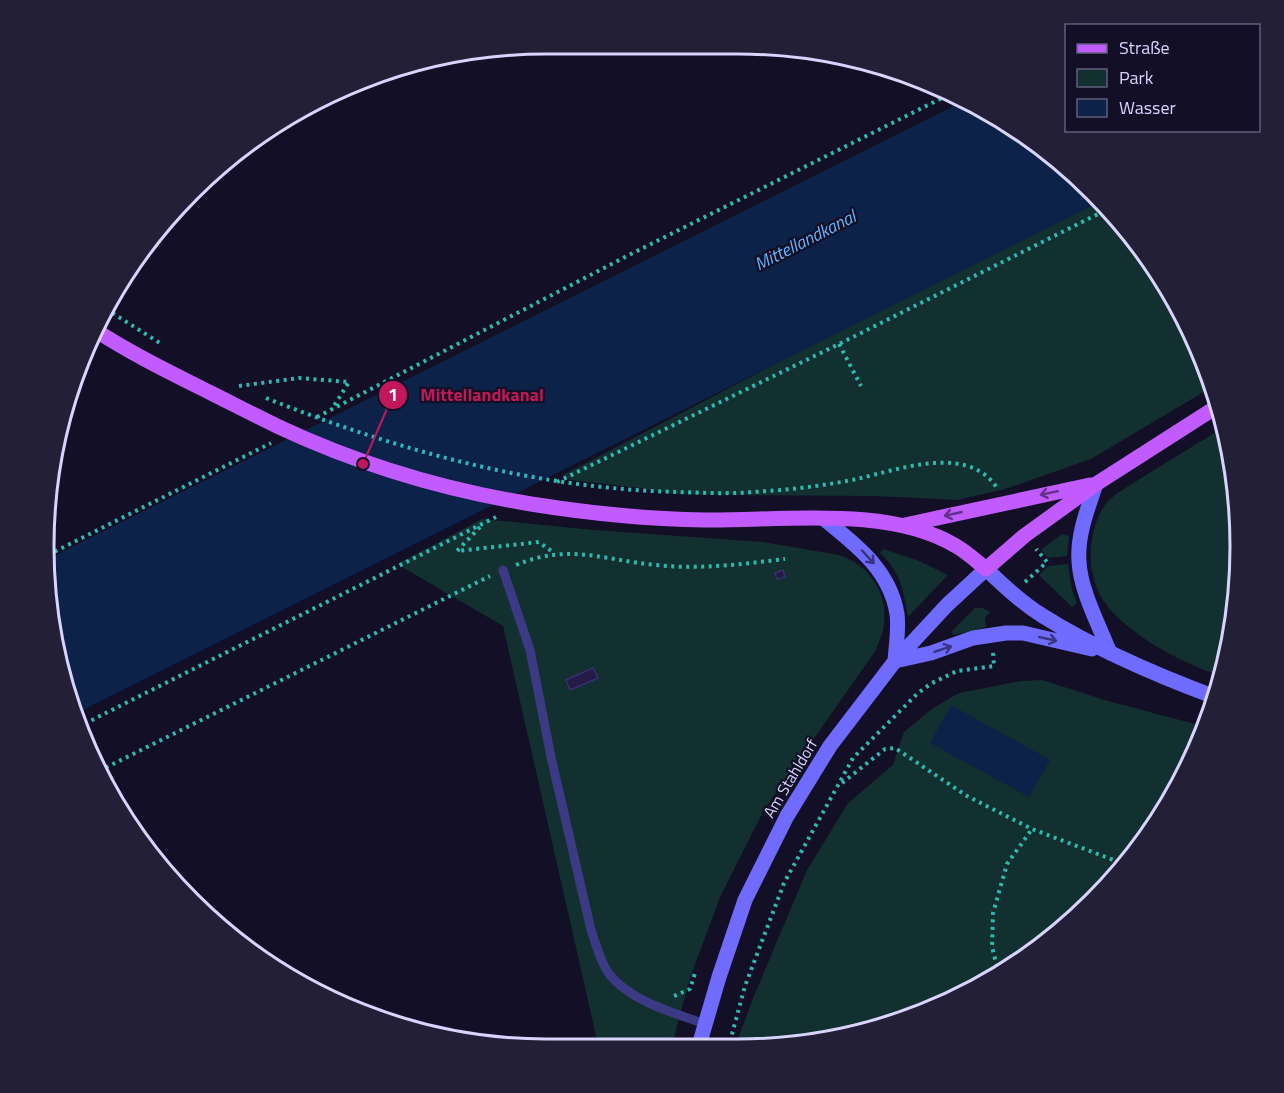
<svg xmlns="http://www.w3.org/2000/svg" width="1284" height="1093" viewBox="0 0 1284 1093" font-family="'Titillium Web',sans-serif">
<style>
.green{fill:#12302f}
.water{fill:#0c2248}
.building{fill:#241b47;stroke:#3b2d73;stroke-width:1.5}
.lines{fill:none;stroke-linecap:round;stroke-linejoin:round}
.path{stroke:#2fb8b0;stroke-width:4;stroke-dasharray:3 4.5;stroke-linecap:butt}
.lane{stroke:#3d3a85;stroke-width:9}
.secondary{stroke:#6f6bff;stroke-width:15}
.primary{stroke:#c25bff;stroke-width:15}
.oneway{stroke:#623188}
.oneway2{stroke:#38347d}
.labels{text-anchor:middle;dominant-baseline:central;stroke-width:4.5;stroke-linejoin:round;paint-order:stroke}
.street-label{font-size:16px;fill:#d9d4ff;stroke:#130f26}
.water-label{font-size:18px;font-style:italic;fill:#62b6ff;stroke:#130f26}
.rim{fill:none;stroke:#d9d4ff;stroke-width:3}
.leader{fill:none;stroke:#c2185b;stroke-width:2}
.callout-dot{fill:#c2185b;stroke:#130f26;stroke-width:2}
.mark-label{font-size:18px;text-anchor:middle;font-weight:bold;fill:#fff}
.callout-label{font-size:18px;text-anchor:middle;font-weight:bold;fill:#c2185b;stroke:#130f26;stroke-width:4.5;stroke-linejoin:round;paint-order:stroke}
</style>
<rect width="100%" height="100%" fill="#130f26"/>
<path class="green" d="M 1101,201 L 1156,267 L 1202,354 L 1212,387 L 1091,459 L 1005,489 L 957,500 L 875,496 L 706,495 L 673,494 L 648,489 L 570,480 L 563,475 L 779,362 Z
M 1224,427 L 1231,449 L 1240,547 L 1231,645 L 1221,676 C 1184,664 1125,634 1103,600 C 1092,583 1088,558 1092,539 C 1094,526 1100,510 1108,501 C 1119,491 1134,483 1146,475 C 1172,459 1198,443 1224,427 Z
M 482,519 L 594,530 L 763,542 L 839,555 C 868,564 888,592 884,623 C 884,632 879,641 876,650 L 764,810 L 720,897 L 689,981 L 671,1049 L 599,1049 L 503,626 L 397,564 Z
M 1062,534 L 1069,536 L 1067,556 L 1048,558 L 1041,550 Z
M 883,549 L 917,560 L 948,575 L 908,617 C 903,589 901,573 880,553 Z
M 1068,564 L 1072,590 L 1077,603 L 1072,607 L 1039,575 L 1048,566 Z
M 975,608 L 983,608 L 990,612 L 985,618 L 986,627 L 954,635 L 951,632 Z
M 1042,680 L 1108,701 L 1206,727 L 1202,739 L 1156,826 L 1093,902 L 1017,965 L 930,1011 L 836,1040 L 734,1049 L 754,996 L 807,870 L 848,803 L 893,765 L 904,732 L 933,708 L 959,693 L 1021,681 Z"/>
<path class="water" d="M 966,100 L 1093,191 L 1101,201 L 75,714 L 48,612 L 48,559 Z
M 951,705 L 1050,760 L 1029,797 L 930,743 Z"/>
<path class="building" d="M 783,570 L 785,577 L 777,579 L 775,573 Z
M 593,668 L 598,678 L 570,690 L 566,680 Z"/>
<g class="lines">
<path class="path" d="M 106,309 L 163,345
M 839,344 L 861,386
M 239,386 L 299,378 L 349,382 L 332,409
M 266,398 C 399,451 537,489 680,492 C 704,493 729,494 753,492 C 787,490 823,486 857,479 C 897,470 968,443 997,488
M 317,417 L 629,255 L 952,93
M 557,482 L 839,344 L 1108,209
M 480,527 L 457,551 L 539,542 L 554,553
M 48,555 L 271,443
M 516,565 C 569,543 603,560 656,565 C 699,570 742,564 785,559
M 1025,582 L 1047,562 L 1036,549
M 78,727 L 496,517
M 99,771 L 490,576
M 842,783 L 885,749 L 895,748 L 967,796 L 1032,829 L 1124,864
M 999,974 L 992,947 L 993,913 L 1007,864 L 1032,829
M 674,996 L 690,989 L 696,970
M 728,1049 L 745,986 L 784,883 L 853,758 L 918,693 L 932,683 L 957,671 L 994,666 L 993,652"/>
<path class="lane" d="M 503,570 L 530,650 L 551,757 L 591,930 C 596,944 600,962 609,974 C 630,1001 674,1013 705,1024"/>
<path class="secondary" d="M 1096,484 C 1088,508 1077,535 1079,561 C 1080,590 1099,625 1110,653
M 824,519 C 856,545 890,570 897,614 C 899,629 896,646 895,661
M 895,661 L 931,653 L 973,638 L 1006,633 L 1023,633 L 1092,649
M 698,1049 L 719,977 L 745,900 L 787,816 L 830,746 L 895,661 L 947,605 L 986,569 C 1004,586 1022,603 1043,616 C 1097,650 1156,675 1215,697"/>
<path class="primary" d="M 95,330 C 132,354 171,373 211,393 C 233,404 256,416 279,427 C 358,464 445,490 531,504 C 587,513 648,519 705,520 C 781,521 889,505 956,546 C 967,552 976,561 986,569 L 1024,536 L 1096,484 L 1218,406
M 905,525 L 1090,485"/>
</g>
<defs><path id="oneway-shaft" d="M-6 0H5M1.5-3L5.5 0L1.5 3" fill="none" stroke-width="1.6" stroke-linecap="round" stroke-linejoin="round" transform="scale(1.5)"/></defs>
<g class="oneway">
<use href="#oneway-shaft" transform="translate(1049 493) rotate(168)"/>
<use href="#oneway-shaft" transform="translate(953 514) rotate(167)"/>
</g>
<g class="oneway2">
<use href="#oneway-shaft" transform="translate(868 557) rotate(47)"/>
<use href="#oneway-shaft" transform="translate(1048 639) rotate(13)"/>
<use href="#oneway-shaft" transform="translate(943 649) rotate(-18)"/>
</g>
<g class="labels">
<g class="street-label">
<text transform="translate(790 778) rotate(-59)">Am Stahldorf</text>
</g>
<g class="water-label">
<text transform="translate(805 240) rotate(-27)">Mittellandkanal</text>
</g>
</g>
<path d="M0 0H1284V1093H0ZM546 54H738A492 492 0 0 1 1230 546V547A492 492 0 0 1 738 1039H546A492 492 0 0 1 54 547V546A492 492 0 0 1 546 54Z" fill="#231f37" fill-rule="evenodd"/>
<path class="rim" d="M546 54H738A492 492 0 0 1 1230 546V547A492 492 0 0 1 738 1039H546A492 492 0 0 1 54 547V546A492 492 0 0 1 546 54Z"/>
<path class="leader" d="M363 464L393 395"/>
<g class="callout-dot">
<circle cx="363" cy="464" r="6"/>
<circle cx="393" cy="395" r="15"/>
</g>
<g class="mark-label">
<text x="393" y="401">1</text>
</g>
<g class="callout-label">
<text x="482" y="401">Mittellandkanal</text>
</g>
<rect x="1065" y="24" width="195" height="108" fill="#130f26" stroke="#625e7d" stroke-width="1.5"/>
<rect x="1077" y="44" width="30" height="9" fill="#c25bff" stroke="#625e7d" stroke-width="1.5"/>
<text x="1119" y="54" font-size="18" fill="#d9d4ff">Straße</text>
<rect x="1077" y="69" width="30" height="18" fill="#12302f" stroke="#625e7d" stroke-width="1.5"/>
<text x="1119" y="84" font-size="18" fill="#d9d4ff">Park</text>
<rect x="1077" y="99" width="30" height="18" fill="#0c2248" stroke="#625e7d" stroke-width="1.5"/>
<text x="1119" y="114" font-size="18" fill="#d9d4ff">Wasser</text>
</svg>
